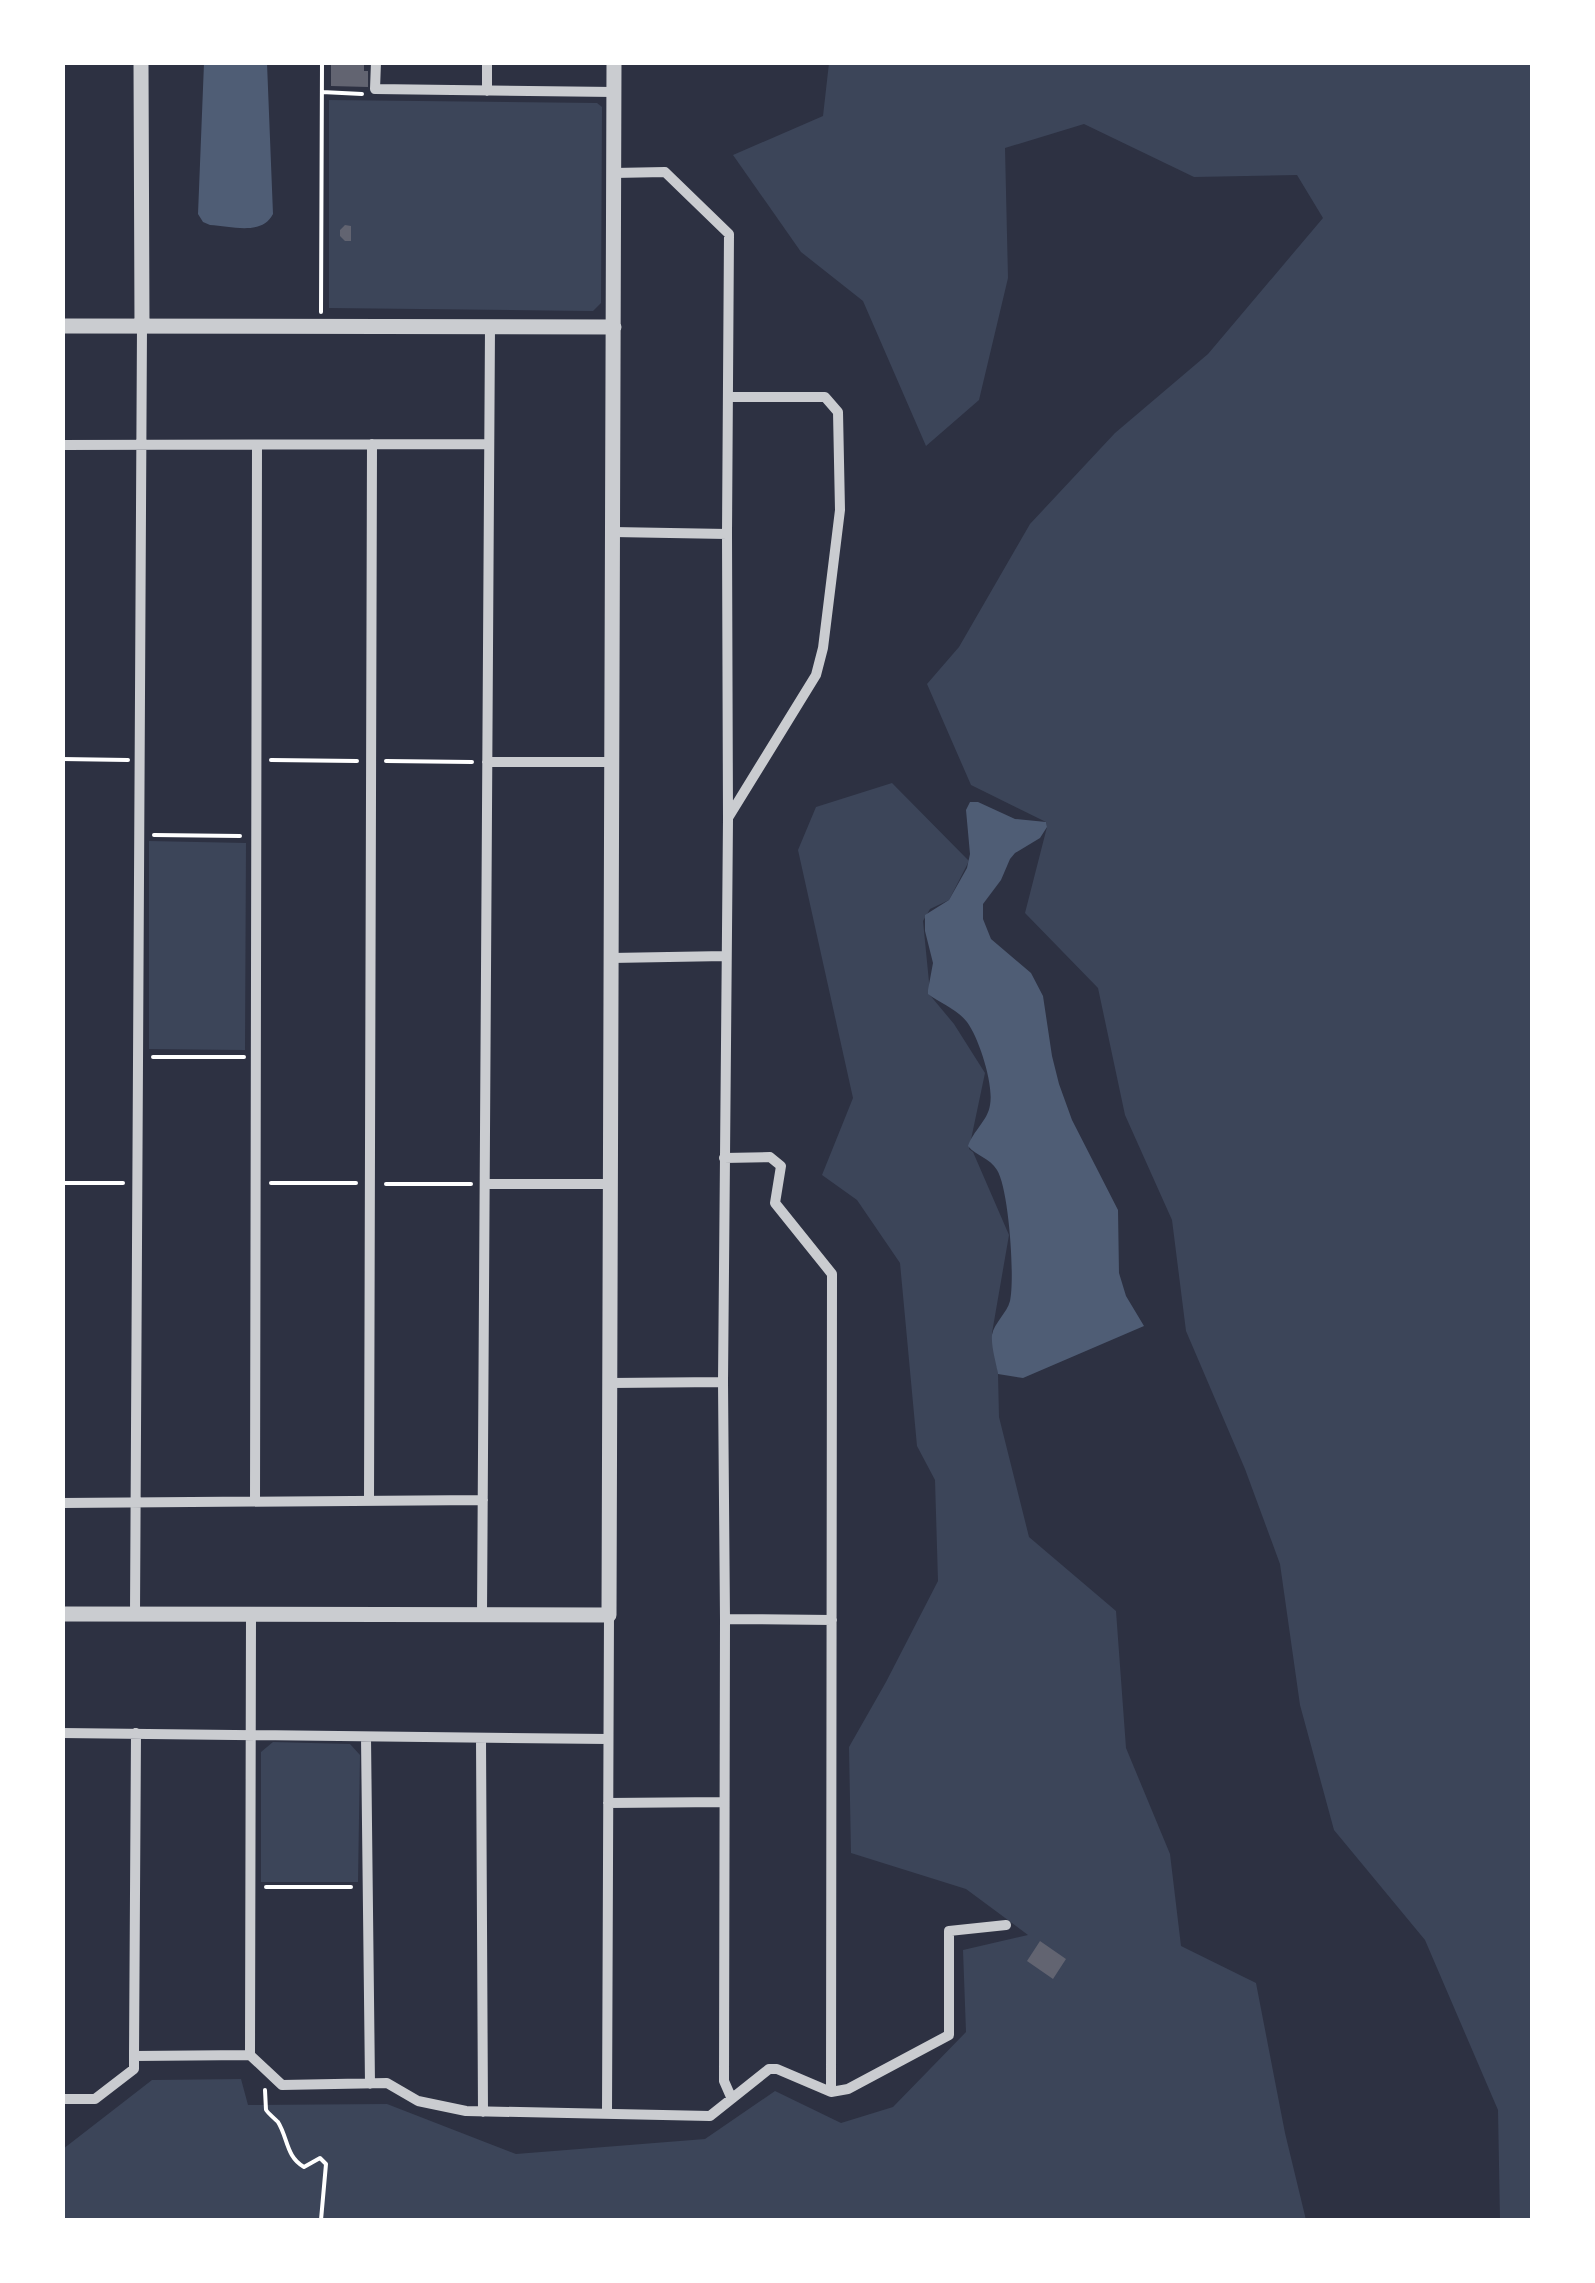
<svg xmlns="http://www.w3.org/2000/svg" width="1595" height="2283" viewBox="0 0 1595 2283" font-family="Cabin,sans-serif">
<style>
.green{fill:#3c4559}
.water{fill:#4f5d75}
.building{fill:#626471}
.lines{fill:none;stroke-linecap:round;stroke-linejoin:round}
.path{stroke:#fff;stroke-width:4}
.minor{stroke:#caccd0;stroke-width:10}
.tertiary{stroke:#caccd0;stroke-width:15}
</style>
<rect width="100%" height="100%" fill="#2d3142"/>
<path class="green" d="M 829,63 L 1532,63 L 1532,2220 L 1500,2220 L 1498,2110 L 1425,1940 L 1334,1830 L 1300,1705 L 1280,1564 L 1245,1469 L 1186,1331 L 1172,1220 L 1125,1115 L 1098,988 L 1025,913 L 1047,827 L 1046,822 L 971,785 L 927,684 L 959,647 L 1030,524 L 1115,433 L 1208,354 L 1323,218 L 1297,175 L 1194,177 L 1084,124 L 1005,148 L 1008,278 L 979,400 L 926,446 L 863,301 L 801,252 L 733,155 L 823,116 Z
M 329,100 L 597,103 L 602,107 L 601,303 L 593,311 L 329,308 Z
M 892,783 L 969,861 L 949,900 L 930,909 L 923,921 L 929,982 L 929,994 L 954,1024 L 985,1073 L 969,1149 L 973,1152 L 1009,1235 L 992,1333 L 998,1374 L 999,1417 L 1029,1537 L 1116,1611 L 1126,1748 L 1170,1854 L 1181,1946 L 1256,1983 L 1285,2133 L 1306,2220 L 63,2220 L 63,2149 L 152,2080 L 241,2079 L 248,2105 L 387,2104 L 516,2154 L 705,2139 L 775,2091 L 841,2123 L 893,2107 L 966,2032 L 963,1950 L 1028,1935 L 966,1889 L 851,1853 L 849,1747 L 886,1682 L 938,1581 L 935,1480 L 917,1446 L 900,1263 L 857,1200 L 822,1175 L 853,1098 L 798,850 L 816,807 Z
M 149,841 L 246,843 L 245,1050 L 149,1049 Z
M 273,1742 L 350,1744 L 360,1755 L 358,1882 L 261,1882 L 261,1752 Z"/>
<path class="water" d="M 204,63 L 267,63 L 273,214 C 262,236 231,226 210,225 L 203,222 L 198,214 Z
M 970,802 L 978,802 L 1015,819 L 1046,822 L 1047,827 L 1040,838 L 1015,853 L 1010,859 L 1001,880 L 983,904 L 983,919 L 991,939 L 1031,973 L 1043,996 L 1052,1056 L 1059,1084 L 1072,1120 L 1118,1210 L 1119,1273 L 1126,1296 L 1144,1326 L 1023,1378 L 998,1374 C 996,1362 991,1347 992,1335 C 994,1323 1007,1313 1010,1301 C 1015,1279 1009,1189 997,1170 C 990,1158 976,1156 968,1146 C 973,1131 988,1120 990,1105 C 994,1085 979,1038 967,1022 C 958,1010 940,1003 928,994 L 928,990 L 933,963 L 925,931 L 925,915 L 949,900 L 967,868 L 970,854 L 966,810 Z"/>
<path class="building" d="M 331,62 L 364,62 L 364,71 L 368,71 L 368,87 L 331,86 Z
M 345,225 L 351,226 L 351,241 L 345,241 L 340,236 L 340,230 Z
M 1040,1941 L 1066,1959 L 1053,1979 L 1027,1961 Z"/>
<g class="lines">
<path class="path" d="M 322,92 L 362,94
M 321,312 L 322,62
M 62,759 L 128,760
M 271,760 L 357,761
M 386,761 L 472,762
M 154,835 L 240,836
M 153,1057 L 244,1057
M 62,1183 L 123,1183
M 271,1183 L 356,1183
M 386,1184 L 471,1184
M 266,1887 L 351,1887
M 265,2090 L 266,2110 C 266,2111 277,2121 278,2122 C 288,2138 286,2157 304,2167 L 320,2158 L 326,2164 L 321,2220"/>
<path class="minor" d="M 376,62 L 375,89 L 614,92
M 487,62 L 487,91
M 614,173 L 665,172 L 729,234 L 727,534 L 728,819 L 723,1382 L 725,1619 L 724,2081 L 731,2097
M 728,397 L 825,397 L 838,412 L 840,510 L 823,648 L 816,675 L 728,818
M 62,445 L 489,444
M 613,532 L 727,534
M 487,762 L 612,762
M 611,958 L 726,956
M 724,1158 L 770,1157 L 781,1166 L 775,1203 L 832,1274 L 831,2092
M 485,1184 L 610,1184
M 610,1383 L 723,1382
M 369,1500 L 372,444
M 255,1501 L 257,445
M 62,1503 L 483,1500
M 135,1614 L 142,326
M 482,1615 L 490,327
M 725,1619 L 832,1620
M 62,1733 L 608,1739
M 136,1733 L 134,2056 L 250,2055 L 282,2085 L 387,2083 L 418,2101 L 466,2111 L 710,2116 L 769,2069 L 777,2069 L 831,2092 L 848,2089 L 949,2035 L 949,1931 L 1006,1925
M 366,1737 L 370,2084
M 481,1738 L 483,2112
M 608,1803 L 724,1802
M 250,2055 L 251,1615
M 62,2099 L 95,2099 L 134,2069 L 134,2056
M 607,2113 L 609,1615"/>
<path class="tertiary" d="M 141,62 L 142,326
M 62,326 L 614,327
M 62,1614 L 609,1615 L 614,62"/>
</g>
<rect width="1595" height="2283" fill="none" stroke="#ffffff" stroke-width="130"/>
</svg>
